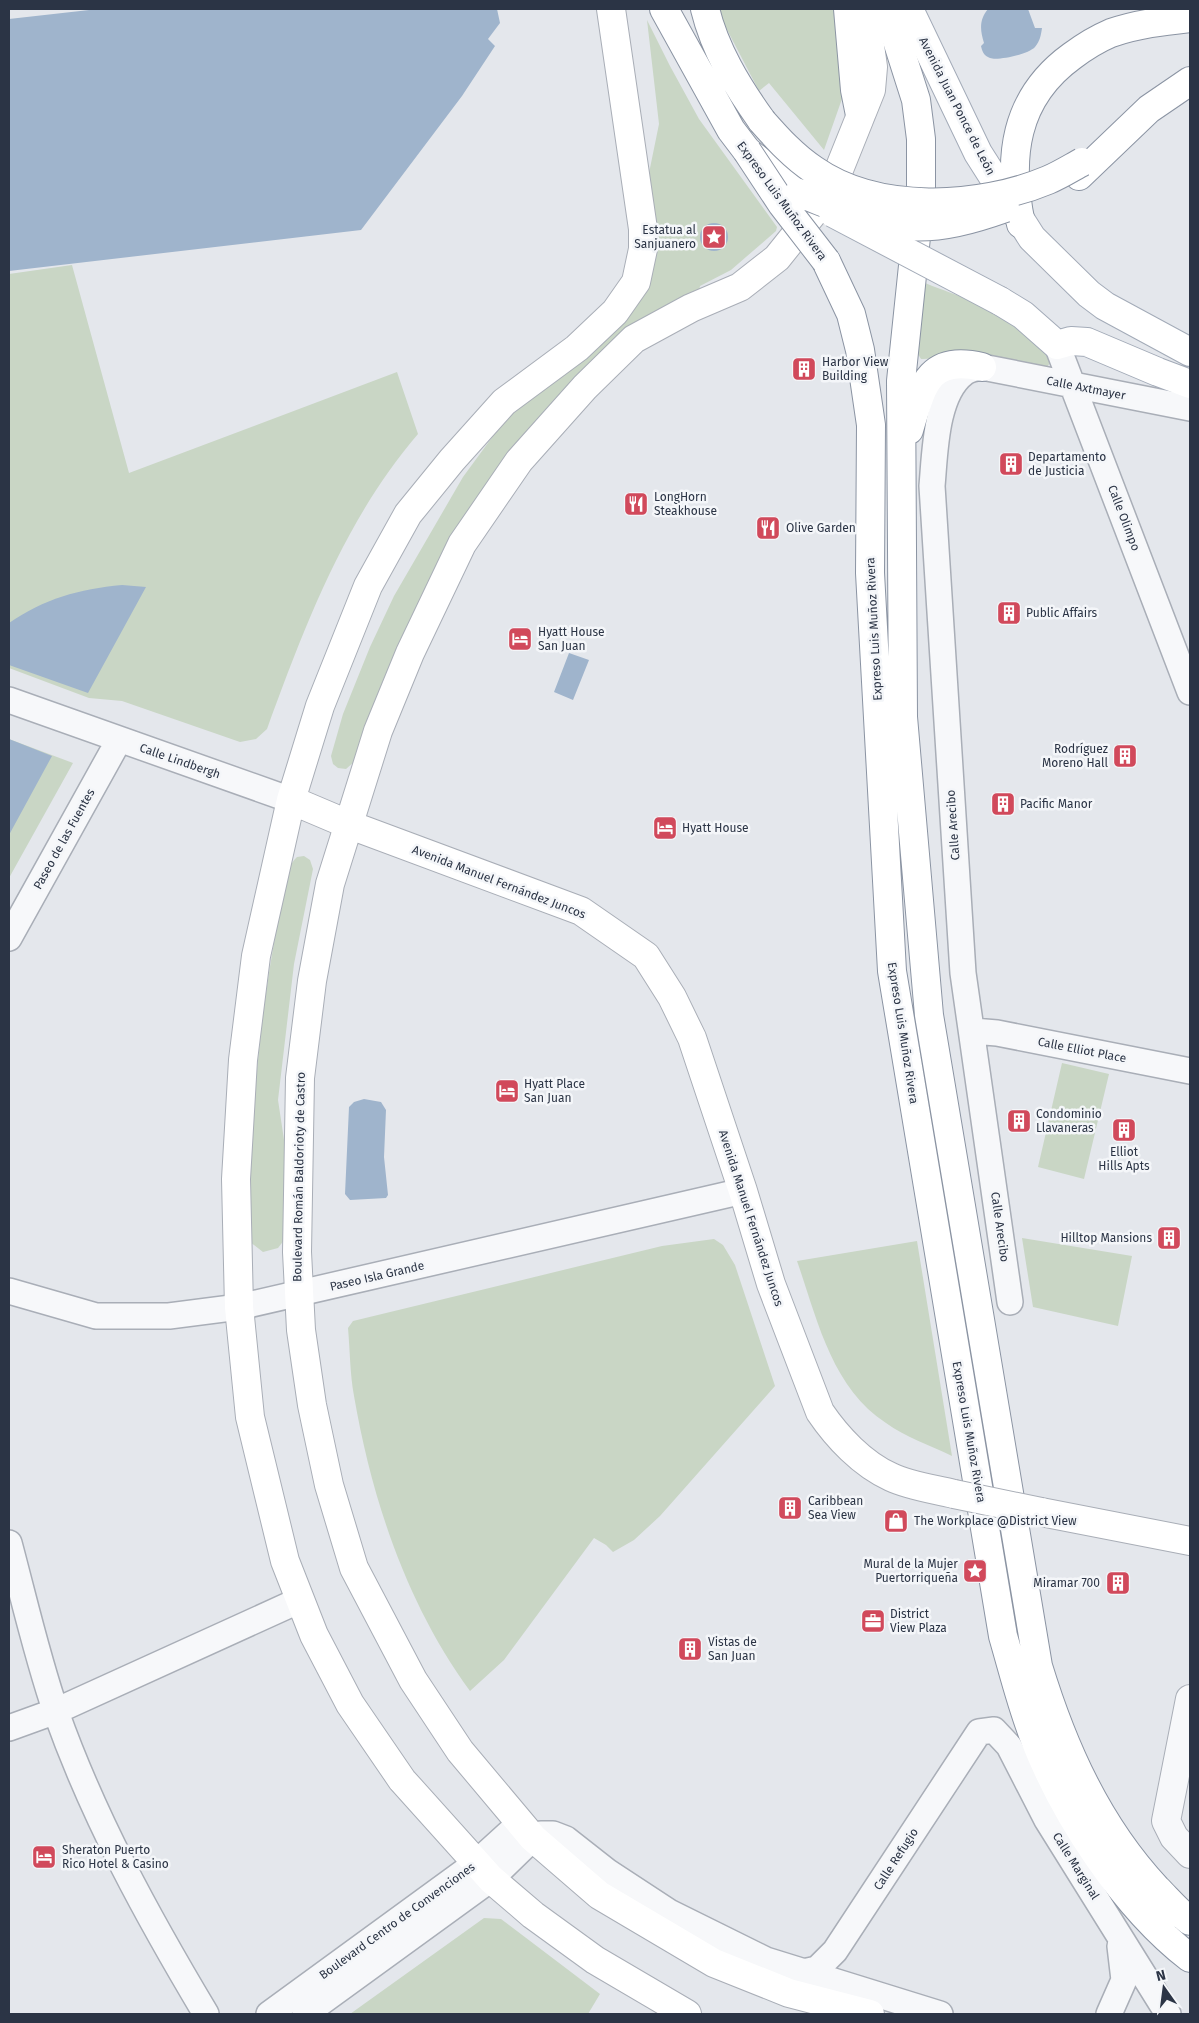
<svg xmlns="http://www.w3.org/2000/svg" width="1199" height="2023" viewBox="0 0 1199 2023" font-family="'Fira Sans',sans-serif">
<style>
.green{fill:#c9d6c5}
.water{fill:#9fb4cc}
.pier{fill:#e4e7ec}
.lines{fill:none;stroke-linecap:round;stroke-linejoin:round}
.minor-casing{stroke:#a9aeb7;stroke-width:28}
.tertiary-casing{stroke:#a9aeb7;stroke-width:30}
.secondary-casing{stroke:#a9aeb7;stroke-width:30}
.primary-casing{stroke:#a3abb8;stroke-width:30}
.motorway-casing{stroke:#8b94a3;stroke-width:30}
.minor{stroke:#f7f8fa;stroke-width:25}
.tertiary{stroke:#f7f8fa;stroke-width:28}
.secondary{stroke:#fff;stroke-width:28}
.primary{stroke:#fff;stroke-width:28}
.motorway{stroke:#fff;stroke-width:28}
.secondary-bridge-casing{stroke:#a9aeb7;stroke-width:30;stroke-linecap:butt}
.primary-bridge-casing{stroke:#a3abb8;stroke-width:30;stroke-linecap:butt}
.motorway-bridge-casing{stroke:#8b94a3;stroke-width:30;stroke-linecap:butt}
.secondary-bridge{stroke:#fff;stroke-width:28}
.primary-bridge{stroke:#fff;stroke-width:28}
.motorway-bridge{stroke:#fff;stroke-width:28}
.labels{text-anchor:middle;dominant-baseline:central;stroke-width:5;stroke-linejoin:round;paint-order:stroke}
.street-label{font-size:12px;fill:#2b3445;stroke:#f4f6f9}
.poi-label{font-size:12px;fill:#2b3445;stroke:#f4f6f9;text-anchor:start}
</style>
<rect width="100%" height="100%" fill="#e4e7ec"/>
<path class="green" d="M 719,9 L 835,9 L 843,96 L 824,150 L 769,83 L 759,91 L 722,20 Z
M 647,20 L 670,66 L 699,119 L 777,227 L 776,231 L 731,270 L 700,286 L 699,291 L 654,313 L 418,604 C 393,655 370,707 355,761 L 346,769 L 338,768 L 333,764 L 331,756 L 343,714 L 370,647 L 394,596 L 463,477 L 496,432 L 519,406 L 648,278 L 659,240 L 649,173 L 659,124 Z
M 72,265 L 129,473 L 397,372 L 418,434 C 345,519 305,625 267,729 L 256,739 L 240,742 L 122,701 L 89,698 L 9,668 L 9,274 Z
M 920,281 C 965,300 1030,314 1050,363 L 1047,367 C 1019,362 990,353 962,351 C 947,350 935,360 921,359 L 915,349 Z
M 9,739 L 73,763 L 9,878 Z
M 304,856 L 310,860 L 313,869 L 294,964 L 278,1100 L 286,1153 L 285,1239 L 278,1248 L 263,1252 L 250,1242 L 249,1235 C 250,1129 258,1025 278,921 C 282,901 282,871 297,857 Z
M 1062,1063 L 1109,1074 L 1084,1179 L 1038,1167 Z
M 1022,1238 L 1132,1256 L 1118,1326 L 1033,1307 Z
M 714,1239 L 723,1245 L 735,1265 L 775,1386 L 660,1516 L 634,1540 L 613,1552 L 606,1545 L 594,1538 L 504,1660 L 470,1691 C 407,1605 372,1500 354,1396 C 350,1374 350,1351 348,1328 L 353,1321 L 662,1246 Z
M 917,1241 L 952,1456 C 930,1445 905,1437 886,1423 C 831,1387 817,1318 797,1261 Z
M 484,1918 L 501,1919 L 600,1994 L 588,2014 L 350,2014 Z"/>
<path class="water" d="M 9,9 L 497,9 L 500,23 L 488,39 L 495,46 L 462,96 L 361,230 L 9,271 Z
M 988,9 L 1028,9 L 1035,28 L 1042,28 C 1041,35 1040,41 1035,47 C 1029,54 998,61 990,58 C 984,56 982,51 981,46 L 984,43 C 980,30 979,20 988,9 Z
M700 237a14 14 0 1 1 28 0a14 14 0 1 1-28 0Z
M 122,585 L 146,587 L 88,693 L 9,665 L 9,623 C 44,599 79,589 122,585 Z
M 569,653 L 589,660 L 573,700 L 554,692 Z
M 9,739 L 52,756 L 9,835 Z
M 364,1099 L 381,1102 L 386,1110 L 384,1157 L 388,1195 L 386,1198 L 350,1200 L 345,1194 L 349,1107 L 354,1102 Z"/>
<path class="pier" d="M 9,9 L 98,9 L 9,19 Z"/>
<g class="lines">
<defs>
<path id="minor" d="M 1057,345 L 1190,692
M 9,700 L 291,800
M 9,938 L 119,740
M 973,1031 L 997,1033 L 1190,1071
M 9,1291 L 96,1316 L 169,1316 L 239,1307 L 743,1191
M 1010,1302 L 963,973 L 932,486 C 935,454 935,395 964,373 C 969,369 976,368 982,367 L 1190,408
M 9,1543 C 24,1599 37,1657 56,1712 C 94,1819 148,1917 206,2014
M 9,1728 L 56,1711 L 300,1600
M 803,1972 L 817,1969 L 835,1951 L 979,1732 L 994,1730 L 1009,1746 L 1047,1820 L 1168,2014
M 269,2014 L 476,1863 L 520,1823
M 305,2014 L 491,1879 L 533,1838 L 541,1834 L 553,1834 L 566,1839 L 608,1872 L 669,1912 L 766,1960 L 940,2014
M 1109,2014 L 1124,1980 L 1120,1946"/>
<path id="tertiary" d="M 1190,1699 L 1166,1821 L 1174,1837 L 1190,1854"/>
<path id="secondary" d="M 611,9 L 643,229 L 643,249 L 636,282 L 615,312 L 577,348 L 504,402 L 452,460 L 408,514 L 368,586 L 320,706 L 291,800 L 256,956 L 243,1060 L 236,1179 L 239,1307 L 250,1417 L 285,1561 L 314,1635 L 350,1704 L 402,1780 L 491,1879 L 533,1915 L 595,1960 L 687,2014
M 865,9 L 873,67 L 871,90 L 830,192 L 777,258 L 740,287 L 691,308 L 634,339 L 585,387 L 519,461 L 462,544 L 410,653 L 378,731 L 330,884 L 312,981 L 300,1078 L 297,1252 L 301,1330 L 312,1405 L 329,1485 L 354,1568 L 413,1680 L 460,1751 L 533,1838 L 599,1895 L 714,1963 L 789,1993 L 870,2014
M 291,800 L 350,825 L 581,911 L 646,956 L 672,997 L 692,1038 L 743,1191 L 771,1284 L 820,1412 C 837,1437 862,1464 891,1477 C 910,1486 934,1489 954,1494
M 1041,1512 L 1190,1541"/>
<path id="primary" d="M 909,9 L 978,153 L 1032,238 L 1089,294 L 1105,306 L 1190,352
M 1000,301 L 1023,315 L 1057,345 L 1071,341 L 1087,342 L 1158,372 L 1190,384"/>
<path id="motorway" d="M 664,9 L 731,130 L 747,151 L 799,193
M 705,9 C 715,50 737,86 762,121
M 848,9 L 855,90 L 860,115
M 887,9 L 916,100 L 921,139 L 921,189 L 901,381 L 903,717 L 929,1015 L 1038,1666 C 1063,1748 1098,1826 1157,1889 C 1168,1900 1178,1912 1190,1921
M 1079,176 L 1149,109 L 1190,81
M 1021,224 C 1007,158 1014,98 1072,56 C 1084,47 1097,39 1111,33 C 1137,24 1163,21 1190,18
M 826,261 L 851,314 L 860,350 L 871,425 L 870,573 L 892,971 L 1003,1636 C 1013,1670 1021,1704 1034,1737 C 1064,1815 1124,1907 1190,1958
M 909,430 C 922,386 928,354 982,367"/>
</defs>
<use href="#minor" class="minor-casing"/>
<use href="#tertiary" class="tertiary-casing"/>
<use href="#secondary" class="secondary-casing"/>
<use href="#primary" class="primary-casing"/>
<use href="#motorway" class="motorway-casing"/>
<use href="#minor" class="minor"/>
<use href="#tertiary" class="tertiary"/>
<use href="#secondary" class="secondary"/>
<use href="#primary" class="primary"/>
<use href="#motorway" class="motorway"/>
<defs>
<path id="secondary-bridge" d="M 954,1494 L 1041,1512"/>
<path id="primary-bridge" d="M 833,213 L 1000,301"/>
<path id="motorway-bridge" d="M 762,121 C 778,139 793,156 814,170 C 877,214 979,209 1048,180 C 1060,175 1071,168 1082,162
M 747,151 L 782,204 L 826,261
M 799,193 C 834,206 870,223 907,226 C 940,229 974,219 1005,208"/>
</defs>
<use href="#secondary-bridge" class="secondary-bridge-casing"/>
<use href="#primary-bridge" class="primary-bridge-casing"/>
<use href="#motorway-bridge" class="motorway-bridge-casing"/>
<use href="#secondary-bridge" class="secondary-bridge"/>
<use href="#primary-bridge" class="primary-bridge"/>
<use href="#motorway-bridge" class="motorway-bridge"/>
</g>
<defs>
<symbol id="sight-square" viewBox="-11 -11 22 22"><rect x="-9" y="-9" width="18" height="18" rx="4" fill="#d1495b" stroke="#f4f6f9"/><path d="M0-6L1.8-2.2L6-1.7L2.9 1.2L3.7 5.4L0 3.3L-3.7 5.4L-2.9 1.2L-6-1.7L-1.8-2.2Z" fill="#fff"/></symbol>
<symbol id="building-square" viewBox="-11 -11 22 22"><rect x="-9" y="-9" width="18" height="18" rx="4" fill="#d1495b" stroke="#f4f6f9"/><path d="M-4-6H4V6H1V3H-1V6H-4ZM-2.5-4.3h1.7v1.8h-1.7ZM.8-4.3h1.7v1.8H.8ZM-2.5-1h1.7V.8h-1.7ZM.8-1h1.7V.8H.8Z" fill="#fff"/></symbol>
<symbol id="restaurant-square" viewBox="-11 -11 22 22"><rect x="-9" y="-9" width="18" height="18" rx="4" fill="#d1495b" stroke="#f4f6f9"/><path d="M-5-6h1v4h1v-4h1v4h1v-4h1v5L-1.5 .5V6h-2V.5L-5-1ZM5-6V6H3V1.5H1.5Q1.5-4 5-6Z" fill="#fff"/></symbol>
<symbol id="hotel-square" viewBox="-11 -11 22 22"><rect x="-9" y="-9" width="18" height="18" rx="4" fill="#d1495b" stroke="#f4f6f9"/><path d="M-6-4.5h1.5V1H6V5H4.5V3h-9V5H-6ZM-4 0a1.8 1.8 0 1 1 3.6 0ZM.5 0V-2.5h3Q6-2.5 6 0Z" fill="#fff"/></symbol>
<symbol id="shop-square" viewBox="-11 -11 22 22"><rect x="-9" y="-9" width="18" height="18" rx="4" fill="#d1495b" stroke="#f4f6f9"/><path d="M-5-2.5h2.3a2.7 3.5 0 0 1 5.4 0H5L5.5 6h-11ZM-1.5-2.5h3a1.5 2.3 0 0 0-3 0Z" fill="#fff"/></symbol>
<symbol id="office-square" viewBox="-11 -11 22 22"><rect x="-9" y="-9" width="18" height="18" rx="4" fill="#d1495b" stroke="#f4f6f9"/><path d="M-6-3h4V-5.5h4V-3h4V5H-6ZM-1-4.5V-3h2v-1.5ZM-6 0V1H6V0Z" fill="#fff"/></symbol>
</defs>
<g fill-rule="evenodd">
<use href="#sight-square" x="700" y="223" width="28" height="28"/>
<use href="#building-square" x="790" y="355" width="28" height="28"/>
<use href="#building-square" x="997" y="450" width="28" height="28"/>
<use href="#restaurant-square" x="622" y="490" width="28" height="28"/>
<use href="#restaurant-square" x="754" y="514" width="28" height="28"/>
<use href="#building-square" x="995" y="599" width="28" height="28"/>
<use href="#hotel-square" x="506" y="625" width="28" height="28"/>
<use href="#building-square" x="1111" y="742" width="28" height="28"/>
<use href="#building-square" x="989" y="790" width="28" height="28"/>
<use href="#hotel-square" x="651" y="814" width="28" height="28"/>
<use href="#hotel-square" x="493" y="1077" width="28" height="28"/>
<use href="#building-square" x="1005" y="1107" width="28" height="28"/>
<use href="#building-square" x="1110" y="1116" width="28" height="28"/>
<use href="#building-square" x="1155" y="1224" width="28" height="28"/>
<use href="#building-square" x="776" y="1494" width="28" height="28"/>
<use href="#shop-square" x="882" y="1507" width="28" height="28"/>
<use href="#sight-square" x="961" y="1557" width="28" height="28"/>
<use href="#building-square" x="1104" y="1569" width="28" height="28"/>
<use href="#office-square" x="859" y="1607" width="28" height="28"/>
<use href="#building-square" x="676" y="1635" width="28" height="28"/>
<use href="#hotel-square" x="30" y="1843" width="28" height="28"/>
</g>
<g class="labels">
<g class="street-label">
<text transform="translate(957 106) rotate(63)">Avenida Juan Ponce de León</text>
<text transform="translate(782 201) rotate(54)">Expreso Luis Muñoz Rivera</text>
<text transform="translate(1086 388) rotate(11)">Calle Axtmayer</text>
<text transform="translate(1124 518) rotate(69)">Calle Olimpo</text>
<text transform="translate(874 629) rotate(-93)">Expreso Luis Muñoz Rivera</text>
<text transform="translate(180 761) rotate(19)">Calle Lindbergh</text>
<text transform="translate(953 825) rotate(-94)">Calle Arecibo</text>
<text transform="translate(64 839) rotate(-61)">Paseo de las Fuentes</text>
<text transform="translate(499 882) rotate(21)">Avenida Manuel Fernández Juncos</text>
<text transform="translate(903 1033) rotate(81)">Expreso Luis Muñoz Rivera</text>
<text transform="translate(1082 1050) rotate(11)">Calle Elliot Place</text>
<text transform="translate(299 1177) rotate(-89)">Boulevard Román Baldorioty de Castro</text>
<text transform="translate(751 1218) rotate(72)">Avenida Manuel Fernández Juncos</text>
<text transform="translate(1000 1227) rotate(82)">Calle Arecibo</text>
<text transform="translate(377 1276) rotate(-13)">Paseo Isla Grande</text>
<text transform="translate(969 1432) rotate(80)">Expreso Luis Muñoz Rivera</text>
<text transform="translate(896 1859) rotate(-57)">Calle Refugio</text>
<text transform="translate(1076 1866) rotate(58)">Calle Marginal</text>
<text transform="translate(397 1921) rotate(-36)">Boulevard Centro de Convenciones</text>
</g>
<g class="poi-label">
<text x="696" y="230" text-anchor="end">Estatua al<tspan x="696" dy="14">Sanjuanero</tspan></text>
<text x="822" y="362">Harbor View<tspan x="822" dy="14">Building</tspan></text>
<text x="1028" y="457">Departamento<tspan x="1028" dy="14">de Justicia</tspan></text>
<text x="654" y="497">LongHorn<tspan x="654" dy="14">Steakhouse</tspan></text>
<text x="786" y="528">Olive Garden</text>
<text x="1026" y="613">Public Affairs</text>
<text x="538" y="632">Hyatt House<tspan x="538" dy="14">San Juan</tspan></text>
<text x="1108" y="749" text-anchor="end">Rodríguez<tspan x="1108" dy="14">Moreno Hall</tspan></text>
<text x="1020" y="804">Pacific Manor</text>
<text x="682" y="828">Hyatt House</text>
<text x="524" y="1084">Hyatt Place<tspan x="524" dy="14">San Juan</tspan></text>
<text x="1036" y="1114">Condominio<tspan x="1036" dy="14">Llavaneras</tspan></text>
<text x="1124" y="1152" text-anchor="middle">Elliot<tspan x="1124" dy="14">Hills Apts</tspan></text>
<text x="1152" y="1238" text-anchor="end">Hilltop Mansions</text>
<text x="808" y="1501">Caribbean<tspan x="808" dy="14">Sea View</tspan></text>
<text x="914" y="1521">The Workplace @District View</text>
<text x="958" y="1564" text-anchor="end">Mural de la Mujer<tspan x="958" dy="14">Puertorriqueña</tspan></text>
<text x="1100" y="1583" text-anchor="end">Miramar 700</text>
<text x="890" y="1614">District<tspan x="890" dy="14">View Plaza</tspan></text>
<text x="708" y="1642">Vistas de<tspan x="708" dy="14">San Juan</tspan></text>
<text x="62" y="1850">Sheraton Puerto<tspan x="62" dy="14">Rico Hotel &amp; Casino</tspan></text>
</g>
</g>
<rect width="1199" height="2023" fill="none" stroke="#2b3445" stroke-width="20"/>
<g transform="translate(1164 1988) rotate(346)" stroke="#f4f6f9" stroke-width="4" paint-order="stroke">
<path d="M0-4L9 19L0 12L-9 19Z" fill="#2b3445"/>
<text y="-8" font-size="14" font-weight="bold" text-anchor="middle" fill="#2b3445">N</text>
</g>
</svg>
